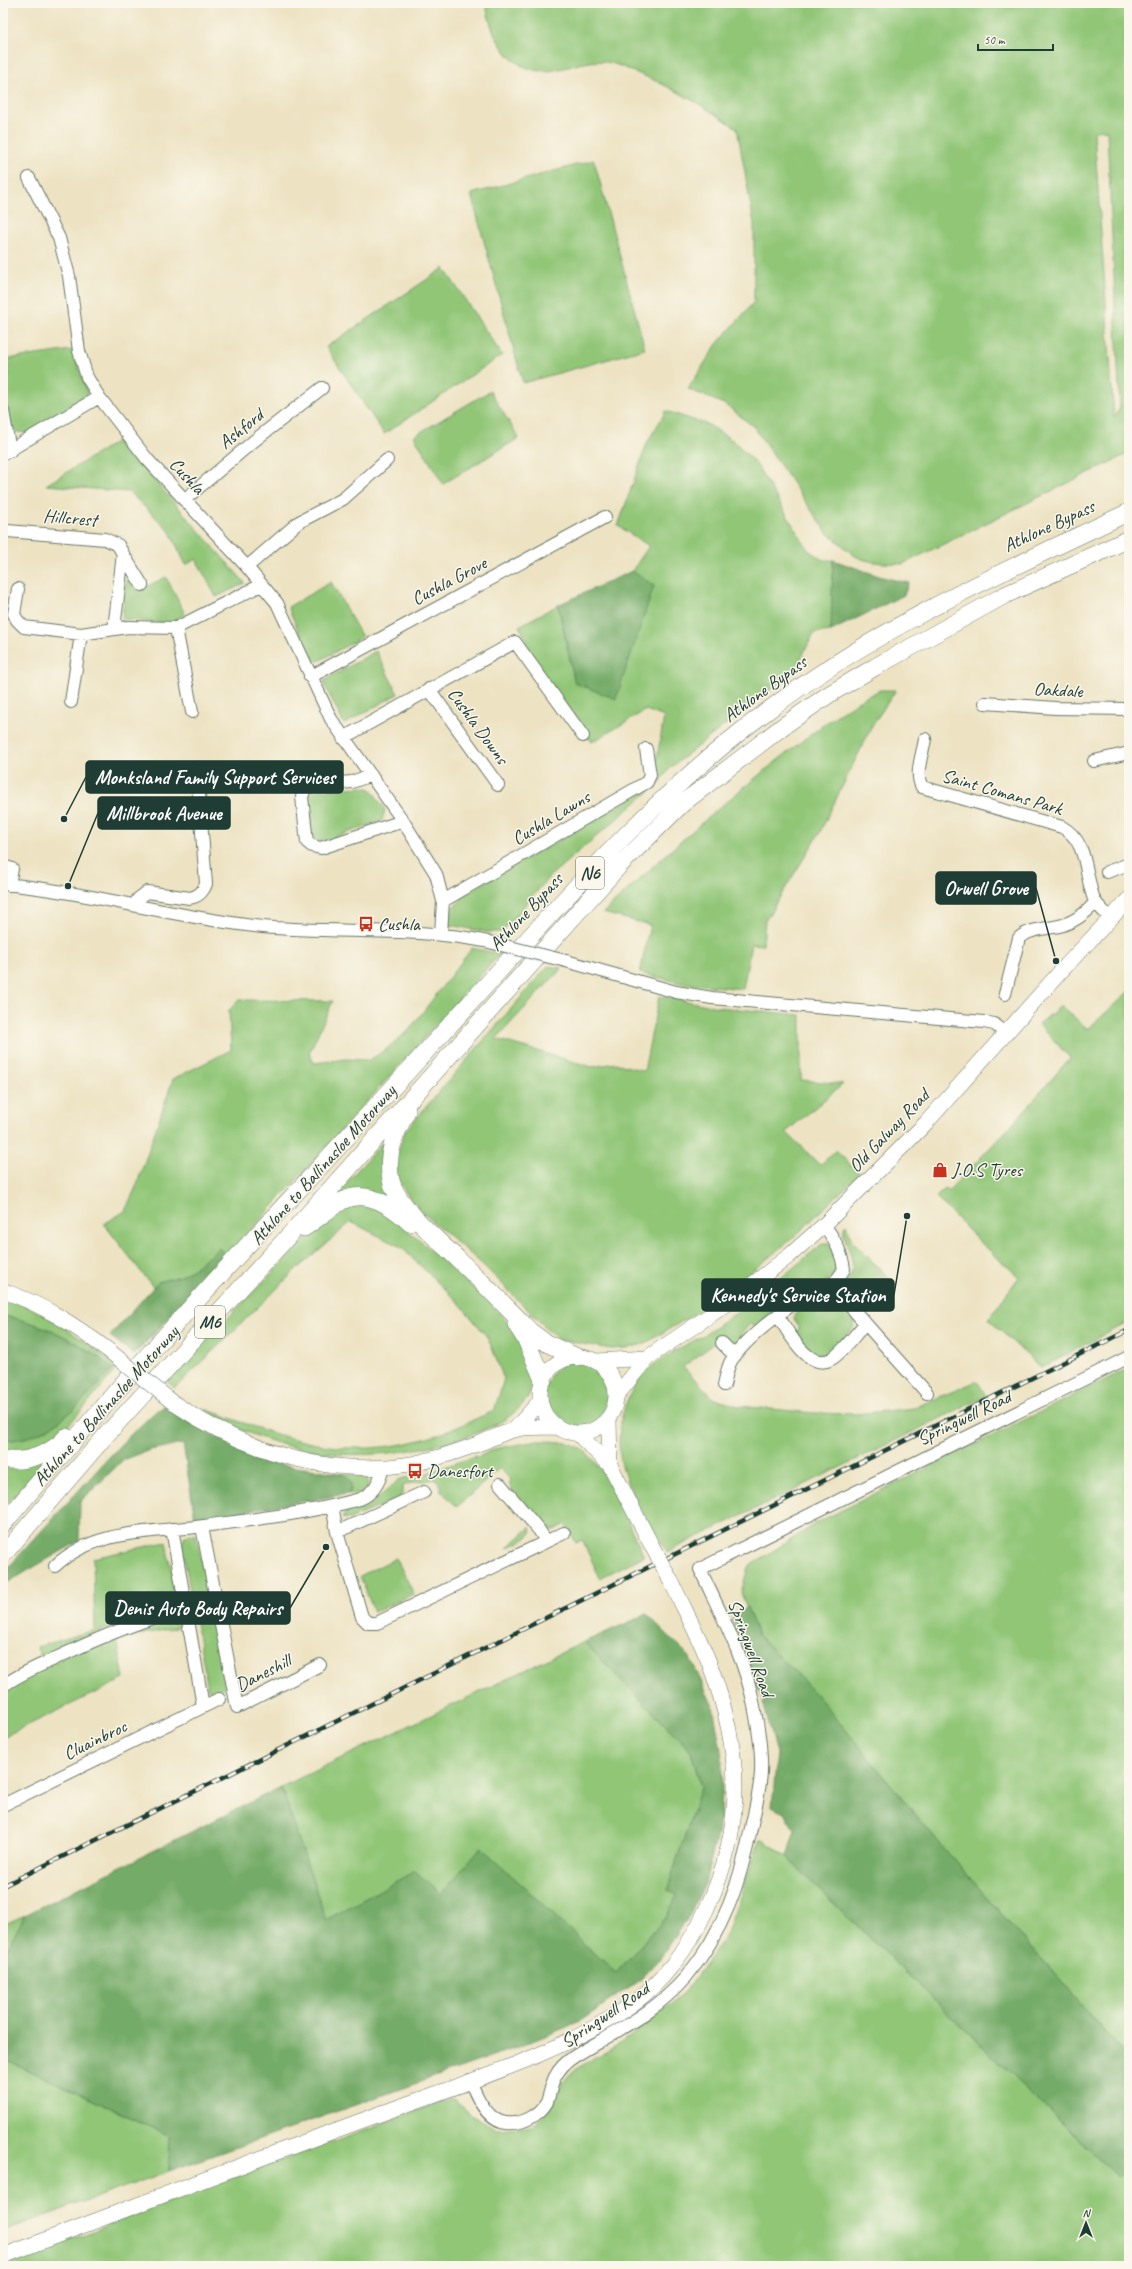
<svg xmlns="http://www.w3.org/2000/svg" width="1132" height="2269" viewBox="0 0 1132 2269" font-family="Caveat,sans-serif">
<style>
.green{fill:#91c677;stroke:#588256;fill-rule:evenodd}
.forest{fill:#74ab68;stroke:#4a744e}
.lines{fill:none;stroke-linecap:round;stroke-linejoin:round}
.minor-casing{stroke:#677766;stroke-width:14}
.major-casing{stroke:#677766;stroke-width:16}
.highway-casing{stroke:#677766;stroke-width:18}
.minor{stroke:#fff;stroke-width:12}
.major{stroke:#fff;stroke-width:15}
.highway{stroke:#fff;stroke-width:17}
.rail-casing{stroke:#1f3d34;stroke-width:4.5}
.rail{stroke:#fbf7ec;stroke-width:3;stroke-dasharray:9;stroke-linecap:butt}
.minor-bridge-casing{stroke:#677766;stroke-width:14;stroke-linecap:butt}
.major-bridge-casing{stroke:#677766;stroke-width:16;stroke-linecap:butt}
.minor-bridge{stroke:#fff;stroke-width:12}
.major-bridge{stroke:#fff;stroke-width:15}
.labels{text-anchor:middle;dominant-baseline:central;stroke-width:3;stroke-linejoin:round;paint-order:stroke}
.shield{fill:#fbf7ec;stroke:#61756b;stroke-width:1}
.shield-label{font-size:18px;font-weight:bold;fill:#1f3d34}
.street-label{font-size:19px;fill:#1f3d34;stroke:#fbf7ec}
.poi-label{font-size:19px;fill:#1f3d34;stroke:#fbf7ec;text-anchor:start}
.leader{fill:none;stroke:#1f3d34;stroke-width:1.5}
.callout-dot{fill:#1f3d34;stroke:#fbf7ec;stroke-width:1.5}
.callout{fill:#1f3d34;stroke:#1f3d34;stroke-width:1.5}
.callout-label{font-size:20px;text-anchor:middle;font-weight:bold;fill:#fff}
</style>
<rect width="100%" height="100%" fill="#fbf7ec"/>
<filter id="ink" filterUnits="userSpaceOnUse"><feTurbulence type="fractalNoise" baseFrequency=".025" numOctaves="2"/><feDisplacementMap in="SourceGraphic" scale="8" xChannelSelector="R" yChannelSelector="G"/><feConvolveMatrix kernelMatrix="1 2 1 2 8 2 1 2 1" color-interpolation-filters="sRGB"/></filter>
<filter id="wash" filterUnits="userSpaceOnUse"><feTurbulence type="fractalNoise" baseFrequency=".012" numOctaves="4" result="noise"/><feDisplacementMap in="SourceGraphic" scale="16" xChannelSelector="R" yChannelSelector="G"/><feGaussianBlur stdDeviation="0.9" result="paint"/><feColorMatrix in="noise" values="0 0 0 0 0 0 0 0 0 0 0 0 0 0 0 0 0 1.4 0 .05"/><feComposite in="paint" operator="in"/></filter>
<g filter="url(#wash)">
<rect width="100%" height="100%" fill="#ede3c3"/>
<path class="green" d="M 486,3 L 1129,3 L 1129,453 L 903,564 C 888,563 864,564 851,553 C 843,546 836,539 827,533 L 754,427 L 726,405 L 688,389 L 717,344 L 754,302 L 754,224 L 737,128 C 706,108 676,89 642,75 C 631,71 622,66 611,63 C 588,57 568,70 546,71 C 508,72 490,34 486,3 ZM 1107,130 L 1120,408 L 1114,418 L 1094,131 Z
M 594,160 L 645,349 L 523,383 L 471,194 Z
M 444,268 L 502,355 L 384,434 L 326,347 Z
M 72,350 L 88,394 L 86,397 L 26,433 L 17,432 L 10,424 L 3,384 L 5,376 L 9,374 L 6,359 Z
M 490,391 L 519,438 L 443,484 L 414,436 Z
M 666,411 L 709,425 L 735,442 L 756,464 L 808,550 L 823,560 L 833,560 L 831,631 L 814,633 L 795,670 L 670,768 L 660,782 L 550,876 L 502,932 L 486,932 L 450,925 L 450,910 L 462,899 L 461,896 L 652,787 L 664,717 L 646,710 L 592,742 L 520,645 L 527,641 L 519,626 L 558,605 L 575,683 L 654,586 L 632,571 L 649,546 L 618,526 L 647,443 Z
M 119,440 L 245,583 L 216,597 L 196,559 L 186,565 L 169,530 L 129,492 L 46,485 Z
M 166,577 L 185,614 L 169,624 L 122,619 L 126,579 L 134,579 L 142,589 Z
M 331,582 L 362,637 L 319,661 L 311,660 L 288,607 Z
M 376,651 L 398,694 L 344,724 L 324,684 L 325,680 Z
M 880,690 L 896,690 L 872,726 L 819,834 L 765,921 L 763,945 L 751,944 L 743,989 L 681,983 L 640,973 L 650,925 L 603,913 C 662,857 722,803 787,753 C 817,730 845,706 880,690 Z
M 363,787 L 371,789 L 385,809 L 382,821 L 323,841 L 314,841 L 312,838 L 308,796 L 316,790 Z
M 472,948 L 500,954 L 227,1257 L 206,1258 L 192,1270 L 180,1276 L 158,1282 L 153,1287 L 104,1224 L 125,1211 L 136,1187 L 173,1079 L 231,1050 L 229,1010 L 239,1000 L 333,1001 L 309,1053 L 314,1063 L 346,1059 L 369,1060 L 384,1051 L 409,1030 Z
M 548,966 L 562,968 L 496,1039 L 592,1067 L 615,1063 L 644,1071 L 659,996 L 718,1007 L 801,1015 L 801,1080 L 843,1084 L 786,1132 L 820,1165 L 836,1150 L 860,1174 L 793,1238 L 711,1304 L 644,1344 L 627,1348 L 611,1349 L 560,1340 L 547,1329 L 481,1263 L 415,1206 L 397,1179 L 395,1161 L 405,1131 Z
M 1129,991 L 1129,1322 L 1041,1368 L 988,1319 L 1019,1277 L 980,1242 L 936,1197 L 946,1188 L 948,1191 L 1012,1125 L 1070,1058 L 1039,1024 L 1061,1006 L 1088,1029 Z
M 384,1141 C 377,1168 383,1180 395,1204 L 350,1191 L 335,1195 Z
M 347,1205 C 353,1205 360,1204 366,1205 C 389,1209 431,1251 449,1267 C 486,1300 516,1319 531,1370 C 547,1430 416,1452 377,1454 C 360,1455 343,1455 326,1453 C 284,1448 239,1433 205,1409 C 283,1437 342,1463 427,1438 C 450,1432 472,1420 494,1411 L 504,1379 L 488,1338 L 460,1304 L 401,1247 L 351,1222 L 297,1269 L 175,1388 L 166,1381 L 332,1212 Z
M 846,1224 L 852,1241 L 892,1281 L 864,1308 L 857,1300 L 847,1308 L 855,1320 L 853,1328 L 831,1353 C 813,1360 805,1344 796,1332 L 799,1329 L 794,1318 C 802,1295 842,1300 851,1274 C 858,1257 837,1235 846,1224 Z
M 823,1243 L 829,1243 C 837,1253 839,1265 833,1276 L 756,1328 L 750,1324 L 739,1337 L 743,1343 L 733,1346 L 723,1337 L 683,1367 L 714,1399 L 739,1406 L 815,1413 L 856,1414 L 914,1408 L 977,1381 L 986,1396 L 667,1552 L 662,1542 L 658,1543 C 646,1519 629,1493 622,1466 C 613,1429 625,1386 656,1363 C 674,1349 697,1341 716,1327 C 754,1302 788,1272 823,1243 Z
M 3,1296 C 45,1311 83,1339 118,1367 C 98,1390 72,1426 48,1442 C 36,1451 17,1452 3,1450 L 3,1440 C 51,1442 83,1401 112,1368 C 80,1342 44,1323 3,1316 Z
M545 1394a33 33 0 1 1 66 0a33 33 0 1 1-66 0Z
M 1129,1368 L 1129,2059 L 941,1845 L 815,1693 L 758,1635 L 741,1593 L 748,1567 L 820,1521 Z
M 537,1441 C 552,1441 575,1441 586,1452 C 610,1475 629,1527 644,1556 L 600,1578 L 582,1540 L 576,1543 L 565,1524 L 554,1530 L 547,1529 L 512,1490 L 509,1484 L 511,1480 L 500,1468 L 457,1507 L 441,1491 L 440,1485 L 435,1479 C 423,1482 414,1481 403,1486 L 403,1494 L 401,1497 L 350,1519 L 342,1518 L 346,1512 L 371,1504 L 400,1479 L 421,1475 L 476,1456 L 477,1458 L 494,1449 Z
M 52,1456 L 3,1508 L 3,1462 Z
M 338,1473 L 365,1475 L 367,1477 L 368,1487 L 363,1493 L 347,1494 L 351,1491 Z
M 530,1527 L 531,1533 L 522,1541 L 507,1548 Z
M 190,1534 L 196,1535 L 228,1686 L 212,1692 L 208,1689 L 182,1545 L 184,1538 Z
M 166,1542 L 176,1595 L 174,1601 L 40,1656 L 37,1647 L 95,1630 L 93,1558 Z
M 396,1558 L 414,1594 L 374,1612 L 360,1576 Z
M 177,1615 L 180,1627 L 117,1639 L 124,1679 L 3,1737 L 3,1690 L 64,1657 Z
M 584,1642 L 691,1751 L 701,1787 L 667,1890 L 678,1895 L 667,1916 L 616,1973 L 481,1848 L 441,1895 L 415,1871 L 326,1920 L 281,1787 Z
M 760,1839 L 787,1856 L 791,1862 L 1118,2177 L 1129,2173 L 1129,2266 L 3,2266 L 152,2208 L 451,2098 L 471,2114 L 497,2129 L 532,2126 L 551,2108 L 563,2082 L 574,2070 L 618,2045 L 684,1993 L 727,1934 Z
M 25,1915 L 3,1957 L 3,1925 Z
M 3,2058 L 170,2136 L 169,2171 L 3,2231 Z"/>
<path class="forest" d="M 833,560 L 882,577 L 909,583 L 904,595 L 831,631 Z
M 632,571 L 654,586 L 616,699 L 575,683 L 558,605 Z
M 219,1248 L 227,1257 L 134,1355 L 110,1336 L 158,1282 L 180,1276 L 192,1270 Z
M 3,1316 C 44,1323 80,1343 113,1368 C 83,1401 51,1442 3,1440 Z
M 165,1406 L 202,1430 L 266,1459 L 282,1465 L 338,1473 L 349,1478 C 352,1485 353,1489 347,1494 L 195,1519 L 183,1444 L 150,1450 L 123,1460 L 80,1502 L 79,1541 L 3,1585 L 3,1573 L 123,1442 L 155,1412 Z
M 747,1607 L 758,1635 L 815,1693 L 941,1845 L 1129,2059 L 1129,2173 L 1118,2177 L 791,1862 L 787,1856 L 795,1830 L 784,1813 L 772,1807 L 777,1753 L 762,1699 L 732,1619 Z
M 647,1614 L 689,1656 L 713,1706 L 723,1762 L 721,1817 L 705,1884 L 686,1921 L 659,1960 L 641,1979 L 579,2022 L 513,2049 L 169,2171 L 170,2136 L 3,2058 L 3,1957 L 25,1915 L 281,1787 L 326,1920 L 415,1871 L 441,1894 L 481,1847 L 616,1973 L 667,1916 L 677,1895 L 667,1890 L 701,1787 L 691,1751 L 584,1642 Z"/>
</g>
<g filter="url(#ink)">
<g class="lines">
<defs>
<path id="minor" d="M 29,178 L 59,238 L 69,276 L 79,351 L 87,377 L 99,397 L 147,459 L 247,567 L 277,603 L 331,719 L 403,821 L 436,874 L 443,901 L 441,934
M 3,411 L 10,451
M 3,454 L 99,397
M 184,500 L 255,440 L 322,388
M 7,531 L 105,539 L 118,545 L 123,554 L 114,629
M 123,554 L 142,585
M 247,567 L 299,522 L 343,499 L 387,460
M 18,589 L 14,614 L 17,620 L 24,627 L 81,634 L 128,627 L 176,628 L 261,585
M 176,628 L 192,712
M 310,677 L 605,517
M 429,689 L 498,785
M 71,702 L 81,634
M 985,703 L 1055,708 L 1129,709
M 343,738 L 515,642 L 583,736
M 925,739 C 923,753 914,774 922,787 L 1062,827 C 1089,842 1084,874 1094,899 C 1097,906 1105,912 1110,918
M 1094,761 L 1129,753
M 371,775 L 352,782 L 314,785 L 305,789 L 302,797 L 307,842 L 312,846 L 321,848 L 403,821
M 3,866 L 12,869 L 9,885
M 1107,872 L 1129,864
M 3,884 C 91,892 175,918 263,927 C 338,934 414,926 489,942
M 443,901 L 647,782 L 650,775 L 646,749
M 135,905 L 138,899 L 147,892 L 190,898 C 199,896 203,892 206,884 L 197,768
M 566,961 L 676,992 L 712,998 L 984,1022 L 994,1024 L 1006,1033
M 1005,994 L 1019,938 C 1030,928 1049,929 1063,925 C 1076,921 1087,912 1096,902
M 850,1306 L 927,1393
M 778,1316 C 788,1331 809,1374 833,1358 C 845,1350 855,1334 865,1324
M 722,1343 L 735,1356
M 724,1385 C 726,1377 727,1368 731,1361 C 745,1339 789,1304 813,1292 C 830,1283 833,1288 844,1269 C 842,1253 834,1238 824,1225
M 500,1484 L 539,1530 L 546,1541
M 332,1506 L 337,1532 L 362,1617 L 368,1623 L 377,1623 L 564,1533
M 202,1527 L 237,1707 L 320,1665
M 172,1529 L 203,1706
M 337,1532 L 424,1492
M 55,1566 C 95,1528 154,1533 204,1526 C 256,1519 310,1513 360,1499 C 374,1493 380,1482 383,1467
M 3,1686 C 19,1674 37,1667 54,1659 C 96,1639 141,1620 185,1608
M 3,1805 L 219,1699
M 470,2080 C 476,2096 487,2121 506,2123 C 522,2125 540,2115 547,2102 C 550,2094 551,2085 555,2077 C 559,2069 567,2061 575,2056 C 614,2032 655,2013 686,1977 C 724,1932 741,1880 752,1823 C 756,1807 760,1789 761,1772 C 762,1752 758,1726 754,1706 C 745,1658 720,1613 700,1569 L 1129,1357"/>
<path id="major" d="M 3,1291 C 43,1304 74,1325 108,1350
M540 1395a38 38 0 1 1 76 0a38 38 0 1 1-76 0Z
M 597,1361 L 647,1358
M 617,1395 L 647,1358 L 731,1301 L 789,1256 L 824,1225 L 926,1123 L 1062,970 L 1129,899
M 175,1404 C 246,1452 331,1479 416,1463 C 439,1458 462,1450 483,1442 C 493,1438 504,1432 514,1430 C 527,1426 543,1428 557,1427
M 609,1419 L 610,1465
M 515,1429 L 540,1401
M 578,1434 L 610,1465 L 653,1548
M 3,2256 C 125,2210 246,2163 369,2118 C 451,2087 556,2057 628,2007 C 662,1984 689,1947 706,1910 C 746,1825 742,1751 710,1665 C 699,1636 684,1609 671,1581"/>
<path id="highway" d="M 407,1111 C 396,1132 385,1155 391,1180 C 396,1205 440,1242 459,1260 C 483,1283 507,1307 530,1331 L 546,1343 L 577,1357
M 304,1228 C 317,1220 328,1209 342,1201 C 367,1188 392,1206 410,1223
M 516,1324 L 526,1340 L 543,1380
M 3,1459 C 25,1464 51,1454 66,1437
M 3,1524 C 51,1468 99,1410 148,1355 C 244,1247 343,1143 439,1037 C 543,924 642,804 766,712 C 876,628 1004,571 1129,512
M 3,1555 L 108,1433 L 283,1242 L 618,867 L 683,803 L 782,727 L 828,695 L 875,667 L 1005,595 L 1129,539"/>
</defs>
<use href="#minor" class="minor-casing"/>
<use href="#major" class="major-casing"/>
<use href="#highway" class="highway-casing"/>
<use href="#minor" class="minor"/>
<use href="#major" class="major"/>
<use href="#highway" class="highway"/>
<defs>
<path id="rail" d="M 3,1886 L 1129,1330"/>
</defs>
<use href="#rail" class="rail-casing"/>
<use href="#rail" class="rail"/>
<defs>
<path id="minor-bridge" d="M 489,942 L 566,961"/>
<path id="major-bridge" d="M 108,1350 L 175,1404
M 653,1548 L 671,1581"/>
</defs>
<use href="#minor-bridge" class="minor-bridge-casing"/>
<use href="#major-bridge" class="major-bridge-casing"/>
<use href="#minor-bridge" class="minor-bridge"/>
<use href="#major-bridge" class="major-bridge"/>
</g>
</g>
<defs>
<symbol id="bus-bare" viewBox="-9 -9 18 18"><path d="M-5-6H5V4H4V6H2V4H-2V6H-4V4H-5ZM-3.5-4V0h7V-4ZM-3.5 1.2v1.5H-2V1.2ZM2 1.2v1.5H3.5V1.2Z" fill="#c8321e" stroke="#fbf7ec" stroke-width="2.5" paint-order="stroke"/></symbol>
<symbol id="shop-bare" viewBox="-9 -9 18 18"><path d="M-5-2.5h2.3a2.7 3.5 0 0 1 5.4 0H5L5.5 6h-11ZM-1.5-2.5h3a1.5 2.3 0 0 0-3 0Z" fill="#c8321e" stroke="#fbf7ec" stroke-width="2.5" paint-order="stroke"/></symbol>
</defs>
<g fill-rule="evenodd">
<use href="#bus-bare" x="355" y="913" width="22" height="22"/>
<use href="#shop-bare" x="929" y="1159" width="22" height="22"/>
<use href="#bus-bare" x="404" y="1460" width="22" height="22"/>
</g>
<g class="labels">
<g class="shield">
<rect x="576" y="857" width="28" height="32" rx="3"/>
<rect x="195" y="1306" width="30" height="32" rx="3"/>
</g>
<g class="shield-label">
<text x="590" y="873">N6</text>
<text x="210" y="1322">M6</text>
</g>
<g class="street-label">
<text transform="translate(241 429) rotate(-39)">Ashford</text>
<text transform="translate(187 476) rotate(47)">Cushla</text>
<text transform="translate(70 518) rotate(5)">Hillcrest</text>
<text transform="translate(1049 526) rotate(-25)">Athlone Bypass</text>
<text transform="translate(449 581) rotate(-28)">Cushla Grove</text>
<text transform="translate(765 689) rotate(-36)">Athlone Bypass</text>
<text transform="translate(1058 690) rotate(3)">Oakdale</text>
<text transform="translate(478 726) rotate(54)">Cushla Downs</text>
<text transform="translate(1002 792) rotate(16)">Saint Comans Park</text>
<text transform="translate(551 818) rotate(-31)">Cushla Lawns</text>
<text transform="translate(526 912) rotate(-47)">Athlone Bypass</text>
<text transform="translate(889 1131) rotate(-46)">Old Galway Road</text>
<text transform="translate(323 1165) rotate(-48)">Athlone to Ballinasloe Motorway</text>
<text transform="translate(106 1406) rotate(-48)">Athlone to Ballinasloe Motorway</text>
<text transform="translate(964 1418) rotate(-26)">Springwell Road</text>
<text transform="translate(751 1648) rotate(70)">Springwell Road</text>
<text transform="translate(263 1673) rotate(-27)">Daneshill</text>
<text transform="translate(95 1740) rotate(-26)">Cluainbroc</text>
<text transform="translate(605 2015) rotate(-34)">Springwell Road</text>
</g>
<g class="poi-label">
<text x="378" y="924">Cushla</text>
<text x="952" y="1170">J.O.S Tyres</text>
<text x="427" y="1471">Danesfort</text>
</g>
</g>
<path class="leader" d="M64 819L86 777M68 886L98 813M1056 961L1036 888M907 1216L894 1295M326 1547L290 1608"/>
<g class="callout-dot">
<circle cx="64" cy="819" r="4"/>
<circle cx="68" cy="886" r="4"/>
<circle cx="1056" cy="961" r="4"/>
<circle cx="907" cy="1216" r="4"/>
<circle cx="326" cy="1547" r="4"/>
</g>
<g class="callout">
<rect x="86" y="761" width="257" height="32" rx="4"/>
<rect x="98" y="797" width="132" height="32" rx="4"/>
<rect x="936" y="872" width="100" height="32" rx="4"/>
<rect x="702" y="1279" width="192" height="32" rx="4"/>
<rect x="106" y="1592" width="184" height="32" rx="4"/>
</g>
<g class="callout-label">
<text x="215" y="784">Monksland Family Support Services</text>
<text x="164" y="820">Millbrook Avenue</text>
<text x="986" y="895">Orwell Grove</text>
<text x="798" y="1302">Kennedy's Service Station</text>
<text x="198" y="1615">Denis Auto Body Repairs</text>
</g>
<rect width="1132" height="2269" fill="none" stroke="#fbf7ec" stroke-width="16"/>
<g transform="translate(1086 2223)" stroke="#fbf7ec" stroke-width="3" paint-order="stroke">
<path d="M0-3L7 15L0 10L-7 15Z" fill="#1f3d34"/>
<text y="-6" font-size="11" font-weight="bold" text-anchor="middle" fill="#1f3d34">N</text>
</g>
<path d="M978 44v6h75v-6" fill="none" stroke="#1f3d34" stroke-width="2"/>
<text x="984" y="44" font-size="12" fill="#1f3d34" stroke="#fbf7ec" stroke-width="3" paint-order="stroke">50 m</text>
</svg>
